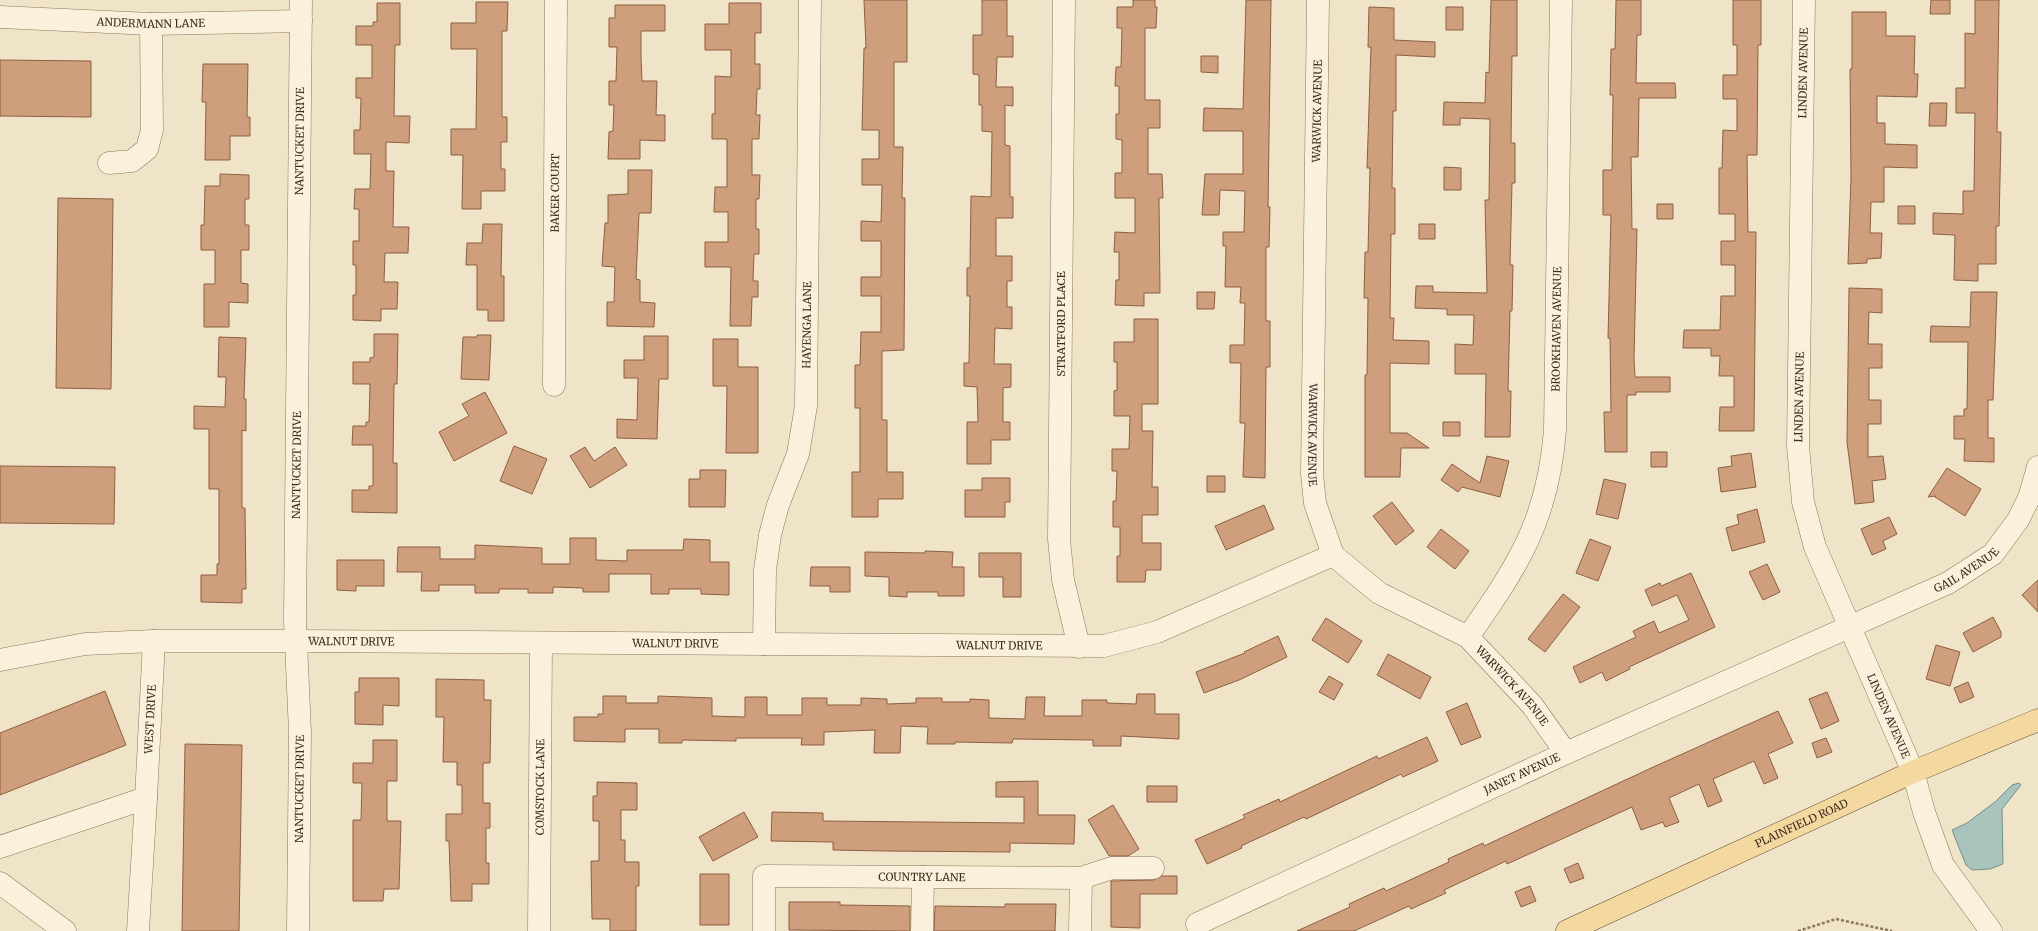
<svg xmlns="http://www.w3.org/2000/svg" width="2038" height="931" viewBox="0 0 2038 931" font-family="Merriweather,serif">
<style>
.water{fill:#a9c4bc;stroke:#6f938a}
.building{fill:#cf9f7d;stroke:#8d5f41}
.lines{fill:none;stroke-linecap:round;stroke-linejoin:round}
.minor-casing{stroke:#8d765c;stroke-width:23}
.major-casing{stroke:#5b4430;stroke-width:23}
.path{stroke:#8d765c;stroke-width:2.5;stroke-dasharray:3 2;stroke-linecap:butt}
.minor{stroke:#faf1dc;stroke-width:22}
.major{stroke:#f3d9a0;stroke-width:22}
.labels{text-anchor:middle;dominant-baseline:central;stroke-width:3;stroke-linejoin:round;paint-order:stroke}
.street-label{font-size:11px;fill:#3d2e20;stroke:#f7eed8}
</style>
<rect width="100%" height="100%" fill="#f0e4c8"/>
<path class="water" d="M 2019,783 L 2021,785 L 2002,809 L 2003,864 L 1990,869 L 1972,870 L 1966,865 L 1952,830 L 1967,823 L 1995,802 L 2012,785 Z"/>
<path class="building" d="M 864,0 L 907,0 L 907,62 L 894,62 L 894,147 L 903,147 L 902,198 L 905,198 L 904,350 L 882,351 L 882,420 L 887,420 L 887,472 L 903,472 L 903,499 L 878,499 L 878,517 L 852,517 L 852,472 L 860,472 L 860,408 L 855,408 L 855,365 L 860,365 L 861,332 L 881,332 L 881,296 L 861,296 L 861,277 L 881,277 L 881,241 L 861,241 L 861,221 L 881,222 L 882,185 L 862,185 L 862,159 L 879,159 L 879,130 L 862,130 L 864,48 L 866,48 Z
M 982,0 L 1007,0 L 1007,36 L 1013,36 L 1013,57 L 997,57 L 996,87 L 1013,87 L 1013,106 L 1005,105 L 1005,145 L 1010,146 L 1010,197 L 1013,197 L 1013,218 L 996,218 L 996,256 L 1012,256 L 1012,281 L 1007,281 L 1007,307 L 1012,307 L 1012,329 L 995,328 L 994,364 L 1011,364 L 1011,387 L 1003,388 L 1003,422 L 1010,422 L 1010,440 L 991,440 L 991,464 L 967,464 L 967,422 L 978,422 L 977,387 L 964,386 L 964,363 L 969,363 L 970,296 L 967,296 L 967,268 L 970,268 L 971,196 L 991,197 L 992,132 L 982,131 L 982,105 L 979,105 L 979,75 L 973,74 L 973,35 L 982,35 Z
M 1133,0 L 1155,0 L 1155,7 L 1157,7 L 1156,28 L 1145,28 L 1145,100 L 1160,100 L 1160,128 L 1148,128 L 1148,174 L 1162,174 L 1163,198 L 1159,198 L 1160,293 L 1144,293 L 1144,306 L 1115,305 L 1116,280 L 1119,280 L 1119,252 L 1114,252 L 1115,232 L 1135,233 L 1135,198 L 1115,198 L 1115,173 L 1122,173 L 1122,140 L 1116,139 L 1116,114 L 1119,114 L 1119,86 L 1115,86 L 1116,67 L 1121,67 L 1122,28 L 1117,28 L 1117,7 L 1133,7 Z
M 1246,0 L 1271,0 L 1268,207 L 1270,207 L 1269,247 L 1266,247 L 1266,321 L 1270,321 L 1270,367 L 1266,367 L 1265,478 L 1243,477 L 1245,423 L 1240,423 L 1241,363 L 1230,363 L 1230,345 L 1244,345 L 1245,303 L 1240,303 L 1241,287 L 1225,287 L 1226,246 L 1223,246 L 1223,232 L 1244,232 L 1245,191 L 1220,190 L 1219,215 L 1202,215 L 1205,174 L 1243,174 L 1243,131 L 1203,131 L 1204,108 L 1243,109 Z
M 1491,0 L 1517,0 L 1517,56 L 1512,56 L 1511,143 L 1515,143 L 1515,183 L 1512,183 L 1510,265 L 1513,265 L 1512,311 L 1510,311 L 1508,391 L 1511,391 L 1510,437 L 1485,437 L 1486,374 L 1455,374 L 1455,344 L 1473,345 L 1474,315 L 1447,315 L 1447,309 L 1415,308 L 1416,286 L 1433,286 L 1433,292 L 1487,293 L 1485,200 L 1489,200 L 1490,119 L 1460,118 L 1460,125 L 1443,125 L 1444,102 L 1485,103 L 1486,72 L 1489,73 Z
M 1616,0 L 1641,0 L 1641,35 L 1637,35 L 1636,83 L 1675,83 L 1676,98 L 1639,98 L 1638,157 L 1631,157 L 1632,229 L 1637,229 L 1634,359 L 1635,377 L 1670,377 L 1670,392 L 1636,392 L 1636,395 L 1627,395 L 1627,452 L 1605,452 L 1604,412 L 1611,412 L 1610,338 L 1608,338 L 1611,215 L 1603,215 L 1603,170 L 1612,170 L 1613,95 L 1610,95 L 1611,49 L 1615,49 Z
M 1733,0 L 1761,0 L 1761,45 L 1758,45 L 1757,155 L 1747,155 L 1748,232 L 1756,232 L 1754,431 L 1719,431 L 1720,407 L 1734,407 L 1734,376 L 1719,376 L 1720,356 L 1711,356 L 1711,348 L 1683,348 L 1684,330 L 1720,330 L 1721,296 L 1735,296 L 1735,265 L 1721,265 L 1721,241 L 1735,241 L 1735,214 L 1719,214 L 1719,168 L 1722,168 L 1723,130 L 1737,131 L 1737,99 L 1723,99 L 1723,75 L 1737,75 L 1737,45 L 1733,45 Z
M 1931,0 L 1950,0 L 1950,14 L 1930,14 Z
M 1975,0 L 1999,0 L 1997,132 L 2001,132 L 1999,226 L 1996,226 L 1996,264 L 1978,264 L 1978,281 L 1954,280 L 1955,235 L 1933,234 L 1933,213 L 1963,214 L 1963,191 L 1974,191 L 1975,113 L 1956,113 L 1956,88 L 1965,88 L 1965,33 L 1975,34 Z
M 476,2 L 508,2 L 507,31 L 502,31 L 502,117 L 507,117 L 507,142 L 501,142 L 501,169 L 505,169 L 505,191 L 481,191 L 481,209 L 462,209 L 463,155 L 451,155 L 451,129 L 476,129 L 477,49 L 451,49 L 451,23 L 476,23 Z
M 377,3 L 400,3 L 400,45 L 395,45 L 394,116 L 410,116 L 409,143 L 386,142 L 386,171 L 394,171 L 393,227 L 409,227 L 408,253 L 385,253 L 384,282 L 398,282 L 397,309 L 381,309 L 381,321 L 353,320 L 353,295 L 356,295 L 356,265 L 353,265 L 353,241 L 359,241 L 359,209 L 354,209 L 355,189 L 370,189 L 371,154 L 354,154 L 354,130 L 360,130 L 361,98 L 356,98 L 356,78 L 372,78 L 372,45 L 356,45 L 356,26 L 373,26 L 373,22 L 377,22 Z
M 729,3 L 761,3 L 761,33 L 755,33 L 755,64 L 760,64 L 760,89 L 757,89 L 756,115 L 760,115 L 759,139 L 752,139 L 752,175 L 760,175 L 759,199 L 756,199 L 756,229 L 759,229 L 759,254 L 754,254 L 753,281 L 758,281 L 758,297 L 752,297 L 751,326 L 730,326 L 731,267 L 705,267 L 705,242 L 728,242 L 728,212 L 714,212 L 715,187 L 727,187 L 727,139 L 712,139 L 712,114 L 715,114 L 715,76 L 731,77 L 731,50 L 705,50 L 705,24 L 729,24 Z
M 615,5 L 665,5 L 665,31 L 641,31 L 641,58 L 642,81 L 657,81 L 656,115 L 665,115 L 665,141 L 640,140 L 640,159 L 608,159 L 609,132 L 613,131 L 614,105 L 609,105 L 609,81 L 616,81 L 617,47 L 609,47 L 609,18 L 615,18 Z
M 1369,7 L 1394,8 L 1394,40 L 1435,42 L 1435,57 L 1396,55 L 1396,111 L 1393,111 L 1392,188 L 1395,188 L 1395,234 L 1391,234 L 1390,318 L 1394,318 L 1393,340 L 1429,341 L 1429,364 L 1390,363 L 1390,433 L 1407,433 L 1429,448 L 1401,448 L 1400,477 L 1365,477 L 1365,375 L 1367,375 L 1368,298 L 1364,298 L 1365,252 L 1368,252 L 1370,168 L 1367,168 L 1371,47 L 1368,47 Z
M 1446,7 L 1463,7 L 1463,30 L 1446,30 Z
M 1852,12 L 1886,12 L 1886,36 L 1915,36 L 1914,74 L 1918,74 L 1917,97 L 1877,96 L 1877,123 L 1885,123 L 1885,144 L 1917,145 L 1917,168 L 1884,167 L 1884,202 L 1871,202 L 1870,233 L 1882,233 L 1881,258 L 1867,259 L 1867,263 L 1848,264 L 1851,178 L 1850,69 L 1852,69 Z
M 1201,56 L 1218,56 L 1218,73 L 1201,72 Z
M 0,60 L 91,61 L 91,117 L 0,116 Z
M 203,64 L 248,64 L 247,117 L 250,117 L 250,136 L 230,136 L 230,160 L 205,160 L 206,102 L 202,102 Z
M 1930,103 L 1947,103 L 1946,126 L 1929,126 Z
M 1444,167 L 1461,168 L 1461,190 L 1444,190 Z
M 628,170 L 652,170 L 651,213 L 639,213 L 636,279 L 640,280 L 640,302 L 655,303 L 654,327 L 607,326 L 607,302 L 614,302 L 615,267 L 602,266 L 605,223 L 608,223 L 608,195 L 628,194 Z
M 220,174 L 249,175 L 249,199 L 245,199 L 245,225 L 249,225 L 249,250 L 241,250 L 241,283 L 248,284 L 248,303 L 229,302 L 229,327 L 204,327 L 204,284 L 215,284 L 215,250 L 201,250 L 201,225 L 204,225 L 205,186 L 220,186 Z
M 58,198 L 113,199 L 111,389 L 56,388 Z
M 1657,204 L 1673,204 L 1673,219 L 1657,219 Z
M 1898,206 L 1915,206 L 1915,224 L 1898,224 Z
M 483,224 L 502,224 L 501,276 L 504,276 L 504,321 L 488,321 L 488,310 L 477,310 L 477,265 L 466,265 L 467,243 L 482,243 Z
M 1419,224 L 1435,224 L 1435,239 L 1419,239 Z
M 1849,288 L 1882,289 L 1882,313 L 1869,312 L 1868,344 L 1882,344 L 1882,368 L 1869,368 L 1869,400 L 1881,400 L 1881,424 L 1868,424 L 1868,457 L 1883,456 L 1886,479 L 1872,481 L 1874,502 L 1855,504 L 1847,442 Z
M 1197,292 L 1215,292 L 1214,309 L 1197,309 Z
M 1971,292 L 1997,292 L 1993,400 L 1988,400 L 1988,438 L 1994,438 L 1994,462 L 1964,461 L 1965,439 L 1954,439 L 1954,416 L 1964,416 L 1964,409 L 1967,409 L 1968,342 L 1930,342 L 1931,326 L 1970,327 Z
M 1134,319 L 1158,319 L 1158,404 L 1142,404 L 1142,431 L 1153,431 L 1152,487 L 1158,487 L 1158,515 L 1142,515 L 1142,543 L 1161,543 L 1161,570 L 1146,570 L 1145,582 L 1117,582 L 1117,556 L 1120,556 L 1120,527 L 1113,527 L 1113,501 L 1116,501 L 1117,471 L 1112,471 L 1112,449 L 1129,449 L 1130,416 L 1114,416 L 1114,391 L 1117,390 L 1117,362 L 1114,362 L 1114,342 L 1134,342 Z
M 374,334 L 398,334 L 397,384 L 394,384 L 393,463 L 397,463 L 397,513 L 352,512 L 352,490 L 369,490 L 369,486 L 373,486 L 373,445 L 352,445 L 353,426 L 366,426 L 366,422 L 369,422 L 370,384 L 353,384 L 353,362 L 370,362 L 370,358 L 374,357 Z
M 477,335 L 491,335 L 489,380 L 461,379 L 463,337 L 477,337 Z
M 644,336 L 668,336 L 668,379 L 659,379 L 657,439 L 617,438 L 617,419 L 637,420 L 638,378 L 624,378 L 624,360 L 644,360 Z
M 219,337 L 246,338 L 244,399 L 246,399 L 246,431 L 242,430 L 242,508 L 245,508 L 246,589 L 242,589 L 242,603 L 201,602 L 201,575 L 217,575 L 217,564 L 219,564 L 219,489 L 209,489 L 209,429 L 194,429 L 194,406 L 225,407 L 226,377 L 218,377 Z
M 713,339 L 738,339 L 738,367 L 758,367 L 758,453 L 726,453 L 727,386 L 713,386 Z
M 485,392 L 507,433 L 454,461 L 439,432 L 469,416 L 462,404 Z
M 1443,422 L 1460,422 L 1460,436 L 1443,436 Z
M 514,446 L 547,459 L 532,494 L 500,481 Z
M 585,447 L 594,461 L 615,447 L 627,465 L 590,488 L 570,456 Z
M 1651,452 L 1667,452 L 1667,467 L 1651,467 Z
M 1751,453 L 1756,487 L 1721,492 L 1718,468 L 1732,466 L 1731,456 Z
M 1487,456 L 1509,461 L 1500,497 L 1462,487 L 1458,492 L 1441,480 L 1452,464 L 1480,483 Z
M 0,466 L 115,467 L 114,524 L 0,523 Z
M 1947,468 L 1981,489 L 1965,516 L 1935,497 L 1936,496 L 1928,497 Z
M 700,470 L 726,470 L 725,507 L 689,507 L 689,479 L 700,479 Z
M 1207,476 L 1225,476 L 1225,492 L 1207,492 Z
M 982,478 L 1010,478 L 1010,502 L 1005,502 L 1005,517 L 965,517 L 965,490 L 982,490 Z
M 1604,479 L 1626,484 L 1618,519 L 1596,514 Z
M 1392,502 L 1414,531 L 1396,545 L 1373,516 Z
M 1264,505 L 1274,529 L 1226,550 L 1215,526 Z
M 1757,509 L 1765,542 L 1732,551 L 1726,528 L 1739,524 L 1737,515 Z
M 1889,517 L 1897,534 L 1883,541 L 1886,549 L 1872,555 L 1861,529 Z
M 1441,529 L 1469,551 L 1455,569 L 1427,547 Z
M 570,538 L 596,538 L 596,560 L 627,561 L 627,550 L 683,550 L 684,539 L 710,540 L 710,562 L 729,562 L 729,595 L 701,594 L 701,589 L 669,589 L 669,594 L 651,594 L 651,574 L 609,574 L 609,592 L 583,592 L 583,588 L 553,587 L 553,593 L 528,593 L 528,589 L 499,589 L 499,593 L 475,593 L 475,585 L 439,585 L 439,591 L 421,591 L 422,572 L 397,572 L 398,547 L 440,547 L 440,559 L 475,559 L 475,545 L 542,548 L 542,564 L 570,564 Z
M 1590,539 L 1611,547 L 1598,581 L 1576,573 Z
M 925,551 L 953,552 L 952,567 L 964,567 L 964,596 L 938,596 L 938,592 L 907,592 L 907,597 L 889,596 L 889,577 L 865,576 L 865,552 L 925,553 Z
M 979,553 L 1021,553 L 1021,597 L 1003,597 L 1003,577 L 979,577 Z
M 337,560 L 384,560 L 384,586 L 356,586 L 356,591 L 337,590 Z
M 1767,564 L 1780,592 L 1763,600 L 1749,572 Z
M 811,567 L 850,567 L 850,592 L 830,592 L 830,586 L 810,586 Z
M 1691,573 L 1715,627 L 1629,667 L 1630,669 L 1606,681 L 1602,672 L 1580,683 L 1573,667 L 1636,637 L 1633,631 L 1654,621 L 1659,633 L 1689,620 L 1677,595 L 1652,606 L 1645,590 L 1660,583 L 1661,586 Z
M 2038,580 L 2038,612 L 2022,595 Z
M 1563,594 L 1580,607 L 1545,652 L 1528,639 Z
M 1993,617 L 2001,632 L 2001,637 L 1973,652 L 1963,633 Z
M 1326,618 L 1362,641 L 1348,663 L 1312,640 Z
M 1278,636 L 1287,657 L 1239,680 L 1204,693 L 1196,672 L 1245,653 L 1244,652 Z
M 1936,645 L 1960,652 L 1950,686 L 1926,679 Z
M 1388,654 L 1431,677 L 1420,699 L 1377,675 Z
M 1329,676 L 1343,684 L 1334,700 L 1319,692 Z
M 359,678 L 399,678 L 399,706 L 383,705 L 383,725 L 355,724 L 355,692 L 359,692 Z
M 436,679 L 484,680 L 484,700 L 491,700 L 490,763 L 483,763 L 483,803 L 490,803 L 490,828 L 486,828 L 486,863 L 489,863 L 489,884 L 472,884 L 472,901 L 451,901 L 449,841 L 446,841 L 446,814 L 462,814 L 462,785 L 457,785 L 457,762 L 443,762 L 444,717 L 436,717 Z
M 1968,682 L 1974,697 L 1960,703 L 1954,688 Z
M 105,691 L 126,745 L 0,795 L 0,733 Z
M 1827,692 L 1839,721 L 1821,729 L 1809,699 Z
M 1137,694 L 1155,694 L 1155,714 L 1179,714 L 1179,739 L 1121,736 L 1121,746 L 1093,746 L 1093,740 L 1013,739 L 1012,743 L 955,742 L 955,744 L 927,744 L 928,727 L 901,726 L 900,753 L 874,753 L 875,730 L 824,732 L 824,745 L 801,745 L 802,738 L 736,738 L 736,741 L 682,740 L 682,743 L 659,743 L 659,729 L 625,729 L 625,742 L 574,741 L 574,717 L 598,717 L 598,714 L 603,714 L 603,696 L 626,696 L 626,703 L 658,703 L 658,696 L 712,698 L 712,716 L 745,717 L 745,697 L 767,697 L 767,715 L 802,715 L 802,698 L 827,698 L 827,705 L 861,705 L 861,698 L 887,699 L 887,704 L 916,703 L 916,698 L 942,698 L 942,702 L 970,702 L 970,699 L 989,700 L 989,718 L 1025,719 L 1026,697 L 1045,697 L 1044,716 L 1082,716 L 1082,700 L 1107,700 L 1107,703 L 1136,704 Z
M 1467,703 L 1481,737 L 1461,745 L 1446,712 Z
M 1778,711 L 1793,743 L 1768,754 L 1778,778 L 1764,784 L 1754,761 L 1713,779 L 1722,801 L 1708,807 L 1699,784 L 1669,798 L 1679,822 L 1665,827 L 1663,822 L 1641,830 L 1632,807 L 1507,864 L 1506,861 L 1444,890 L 1446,893 L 1411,909 L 1409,906 L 1354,931 L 1297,931 L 1350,907 L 1349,904 L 1384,888 L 1386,891 L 1449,862 L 1448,859 L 1483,843 L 1484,846 L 1649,769 Z
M 1427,737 L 1438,761 L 1403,777 L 1401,774 L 1306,819 L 1304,817 L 1241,846 L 1242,848 L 1207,864 L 1195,840 L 1245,818 L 1243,815 L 1279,799 L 1280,802 L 1377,756 L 1378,759 Z
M 1826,738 L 1832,752 L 1817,758 L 1812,743 Z
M 373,740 L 397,740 L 397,781 L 387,781 L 387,821 L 401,821 L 399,889 L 384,889 L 383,901 L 353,901 L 353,820 L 361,820 L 362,783 L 353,783 L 353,763 L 373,763 Z
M 185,744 L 242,745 L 239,931 L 182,931 Z
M 1038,781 L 1038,815 L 1075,815 L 1074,844 L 1010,843 L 1010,852 L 884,851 L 833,850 L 833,842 L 771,841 L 772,812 L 823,813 L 823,821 L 1024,823 L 1024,797 L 996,797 L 996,782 Z
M 597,782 L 637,783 L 637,810 L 621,810 L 621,840 L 625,840 L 625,862 L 639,862 L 639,886 L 636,886 L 636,931 L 610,931 L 610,919 L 592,919 L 591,861 L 599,861 L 599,821 L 593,821 L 593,796 L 597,796 Z
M 1147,786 L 1177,786 L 1177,802 L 1147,802 Z
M 1113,805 L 1139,849 L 1128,856 L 1109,856 L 1088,820 Z
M 744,812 L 758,837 L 713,861 L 699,837 Z
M 1578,863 L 1584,878 L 1570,883 L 1564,869 Z
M 700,874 L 729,874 L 729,925 L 700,925 Z
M 1162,876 L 1177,876 L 1177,894 L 1140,894 L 1140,928 L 1111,927 L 1111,881 L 1153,880 Z
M 1530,886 L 1536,901 L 1521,907 L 1515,892 Z
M 789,902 L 840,902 L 840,905 L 910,906 L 910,931 L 789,930 Z
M 1005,904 L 1056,904 L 1055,931 L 934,931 L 935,906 L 1005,907 Z"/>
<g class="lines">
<defs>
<g id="minor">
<path d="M 1064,0 L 1059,539 L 1063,580 L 1079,647"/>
<path id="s1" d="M 1318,0 L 1312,474 L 1315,503 L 1333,555 L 1379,593 L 1468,637 L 1532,705 L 1566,753"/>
<path id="s2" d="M 1804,0 L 1798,446 L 1803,502 L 1815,547 L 1913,772 L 1924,812 L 1943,865 L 1991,931"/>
<path id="s3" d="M 0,17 L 151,24 L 301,21"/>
<path d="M 109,163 L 132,161 L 147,149 L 152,130 L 151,24"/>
<path id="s4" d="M 554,385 L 556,0"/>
<path id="s5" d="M 1468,637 C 1518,565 1548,521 1555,430 L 1561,0"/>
<path id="s6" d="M 764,644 L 765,570 L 770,535 L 778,505 L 798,454 L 806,406 L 810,0"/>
<path id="s7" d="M 0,660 L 85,644 L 154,641 L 295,641 L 1104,646 L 1157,632 L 1333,555"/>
<path id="s8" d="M 146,798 L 154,641"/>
<path d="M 0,847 L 146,798 L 138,931"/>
<path d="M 0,883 L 65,931"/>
<path id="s9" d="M 1197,924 L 1566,753 L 1948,583 L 1993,554 L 2018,520 L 2029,498 L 2038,467"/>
<path id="s10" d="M 298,931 L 300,732 L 295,620 L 301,0"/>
<path id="s11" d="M 539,931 L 541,643"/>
<path id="s12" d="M 764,931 L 764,876 L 1081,878 L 1112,868 L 1153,868"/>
<path d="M 922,931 L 923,877"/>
<path d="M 1080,931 L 1081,878"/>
</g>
<g id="major">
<path id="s13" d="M 1567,931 L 1913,772 L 2038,720"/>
</g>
</defs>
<use href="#minor" class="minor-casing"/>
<use href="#major" class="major-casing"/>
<path class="path" d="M 1798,931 L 1836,919 L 1892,931"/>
<use href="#minor" class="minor"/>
<use href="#major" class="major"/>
</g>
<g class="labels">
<g class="street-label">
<text stroke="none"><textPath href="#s3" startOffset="151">ANDERMANN LANE</textPath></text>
<text transform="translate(1803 73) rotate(-89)">LINDEN AVENUE</text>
<text transform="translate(1317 111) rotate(-89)">WARWICK AVENUE</text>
<text stroke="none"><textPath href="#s10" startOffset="790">NANTUCKET DRIVE</textPath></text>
<text stroke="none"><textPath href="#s4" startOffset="192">BAKER COURT</textPath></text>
<text transform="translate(1061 324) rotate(-90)">STRATFORD PLACE</text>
<text stroke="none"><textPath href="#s6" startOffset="325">HAYENGA LANE</textPath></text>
<text stroke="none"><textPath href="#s5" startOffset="329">BROOKHAVEN AVENUE</textPath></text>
<text transform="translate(1799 397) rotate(-89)">LINDEN AVENUE</text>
<text stroke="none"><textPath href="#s1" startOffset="435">WARWICK AVENUE</textPath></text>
<text stroke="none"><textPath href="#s10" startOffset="466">NANTUCKET DRIVE</textPath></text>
<text stroke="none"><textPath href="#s9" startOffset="847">GAIL AVENUE</textPath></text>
<text stroke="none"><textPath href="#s7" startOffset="353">WALNUT DRIVE</textPath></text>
<text stroke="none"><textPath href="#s7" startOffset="677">WALNUT DRIVE</textPath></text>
<text stroke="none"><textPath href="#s7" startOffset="1001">WALNUT DRIVE</textPath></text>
<text stroke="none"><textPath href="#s1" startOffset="783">WARWICK AVENUE</textPath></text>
<text stroke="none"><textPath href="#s2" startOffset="733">LINDEN AVENUE</textPath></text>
<text stroke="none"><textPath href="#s8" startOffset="79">WEST DRIVE</textPath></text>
<text stroke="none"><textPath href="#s9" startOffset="358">JANET AVENUE</textPath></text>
<text stroke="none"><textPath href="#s11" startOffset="144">COMSTOCK LANE</textPath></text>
<text stroke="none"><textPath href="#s10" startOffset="142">NANTUCKET DRIVE</textPath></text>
<text stroke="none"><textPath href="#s13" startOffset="258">PLAINFIELD ROAD</textPath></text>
<text stroke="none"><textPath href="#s12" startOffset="213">COUNTRY LANE</textPath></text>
</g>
</g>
</svg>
